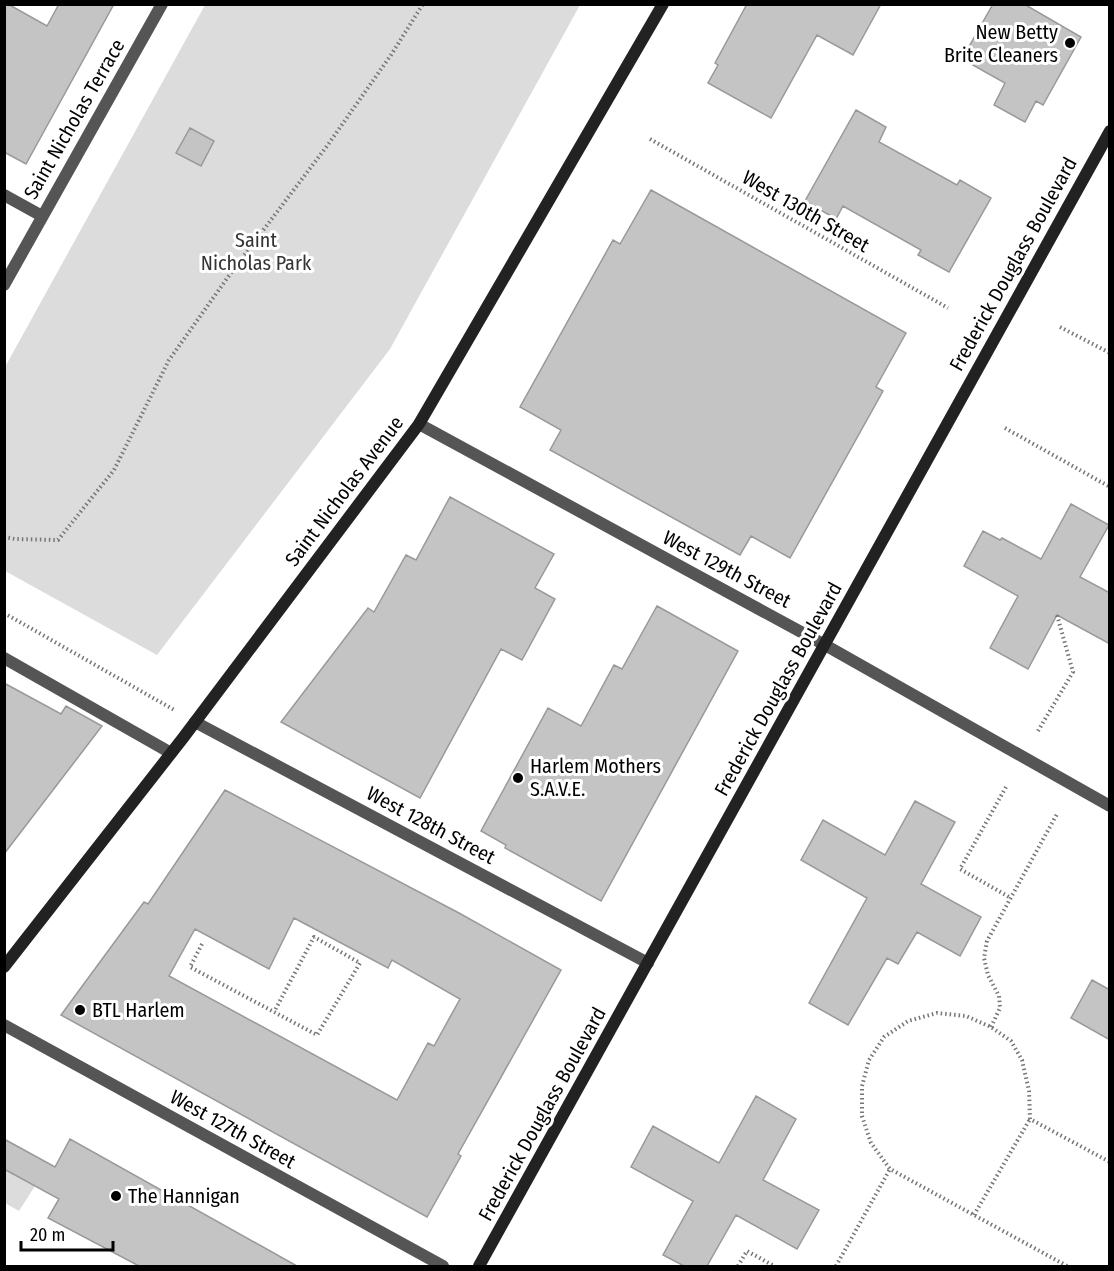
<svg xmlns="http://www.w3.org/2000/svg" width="1114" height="1271" viewBox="0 0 1114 1271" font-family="'Fira Sans Condensed',sans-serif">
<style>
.green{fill:#dcdcdc}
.building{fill:#c4c4c4;stroke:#999;stroke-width:1.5;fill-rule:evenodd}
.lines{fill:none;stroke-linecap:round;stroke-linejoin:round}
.path{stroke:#777;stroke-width:4;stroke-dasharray:1.5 3;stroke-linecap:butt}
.service{stroke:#555;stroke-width:12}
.minor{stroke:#555;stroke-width:12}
.secondary{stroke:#222;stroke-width:12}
.poi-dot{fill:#000;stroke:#fff;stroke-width:2}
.labels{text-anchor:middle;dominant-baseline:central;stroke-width:6;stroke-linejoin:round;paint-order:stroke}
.poi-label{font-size:20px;fill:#000;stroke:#fff;text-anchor:start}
.street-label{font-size:20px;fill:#000;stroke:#fff}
.park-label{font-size:20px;fill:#333;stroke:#fff}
</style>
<rect width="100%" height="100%" fill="#fff"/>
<path class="green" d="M 205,5 L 580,5 L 390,349 L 157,655 L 5,571 L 5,367 Z
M 5,1169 L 35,1186 L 19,1211 L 5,1203 Z"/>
<path class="building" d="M 4,4 L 8,4 L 47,26 L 59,4 L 114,4 L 26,164 L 4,152 Z
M 747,4 L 881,4 L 853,55 L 817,35 L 771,118 L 708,83 L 718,65 L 715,63 Z
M 993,4 L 1024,4 L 1081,37 L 1043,105 L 1036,101 L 1025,122 L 994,105 L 1005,83 L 962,59 Z
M 856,110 L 886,127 L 879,142 L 957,185 L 960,180 L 991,198 L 949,272 L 918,255 L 921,250 L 843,206 L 836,219 L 805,201 Z
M 190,128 L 214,141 L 201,166 L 176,153 Z
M 651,190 L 906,333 L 876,387 L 883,391 L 790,558 L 751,536 L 740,555 L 550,450 L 561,430 L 520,407 L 613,240 L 620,244 Z
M 450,497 L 554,554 L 535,588 L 555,599 L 522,660 L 501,649 L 420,798 L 281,722 L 368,608 L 374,612 L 406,555 L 416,560 Z
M 1071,504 L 1109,525 L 1080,577 L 1110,593 L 1110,644 L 1057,615 L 1028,669 L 990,648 L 1018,596 L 964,566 L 983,531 L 1000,540 L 1002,538 L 1041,559 Z
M 657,606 L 738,651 L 601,901 L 505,848 L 506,845 L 481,831 L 548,708 L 581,726 L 614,665 L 622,669 Z
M 4,683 L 61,714 L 66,706 L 102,726 L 4,854 Z
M 225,790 L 459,913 L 561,970 L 458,1154 L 461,1156 L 427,1217 L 61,1015 L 144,902 L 148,904 ZM 294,918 L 388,968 L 392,960 L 460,999 L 434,1046 L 428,1043 L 397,1100 L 169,976 L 195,929 L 269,969 Z
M 915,801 L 955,822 L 921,884 L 981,917 L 960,956 L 917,932 L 898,964 L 887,958 L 848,1025 L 809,1003 L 867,898 L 801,860 L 823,820 L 885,855 Z
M 1092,980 L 1110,990 L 1110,1040 L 1071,1018 Z
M 756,1096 L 796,1119 L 763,1180 L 819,1210 L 797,1249 L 736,1215 L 707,1266 L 684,1266 L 663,1255 L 693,1201 L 631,1167 L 653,1126 L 719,1163 Z
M 4,1139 L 55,1167 L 70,1139 L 297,1266 L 139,1266 L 48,1218 L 59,1199 L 4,1169 Z"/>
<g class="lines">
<path class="path" d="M 650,139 L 948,308
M 1060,327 L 1110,353
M 1005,428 L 1110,487
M 4,537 L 15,539 L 58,540 L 114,470 L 169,360 L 233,270 L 327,146 L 391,55 L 423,4
M 4,613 L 176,711
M 1038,731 L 1073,672 L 1057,615
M 1006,787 L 960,869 L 1011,898
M 202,944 L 190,967 L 317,1035 L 360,963 L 314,937 L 274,1012
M 991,1027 L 1000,1008 L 999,996 L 988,975 L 984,958 L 987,941 L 1057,814
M 974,1215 L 1030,1119
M 738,1266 L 747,1251 L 774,1266
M 836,1266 L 890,1169
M 1067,1266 L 890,1169 L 871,1143 L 862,1116 L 862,1086 L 869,1060 L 884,1037 L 908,1021 L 937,1013 L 966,1016 L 991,1027 L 1011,1041 L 1022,1060 L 1029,1091 L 1030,1119 L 1110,1162"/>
<path class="service" d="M 4,658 L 171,753"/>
<path class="minor" d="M 4,195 L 42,216
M 4,285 L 162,4
M 419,424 L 825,645 L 1110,806
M 195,722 L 648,963
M 4,1025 L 443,1266"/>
<path class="secondary" d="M 4,967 L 183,738 L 419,424 L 663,4
M 479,1266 L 1110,131"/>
</g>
<g class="poi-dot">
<circle cx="1070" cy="43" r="6"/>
<circle cx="518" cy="778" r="6"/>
<circle cx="80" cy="1010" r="6"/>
<circle cx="116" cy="1196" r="6"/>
</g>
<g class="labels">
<g class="poi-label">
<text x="1058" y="32" text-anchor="end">New Betty<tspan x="1058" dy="23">Brite Cleaners</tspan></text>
<text x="530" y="766">Harlem Mothers<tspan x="530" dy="23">S.A.V.E.</tspan></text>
<text x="92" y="1010">BTL Harlem</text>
<text x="128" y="1196">The Hannigan</text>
</g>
<g class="street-label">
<text transform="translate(74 119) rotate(-60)">Saint Nicholas Terrace</text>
<text transform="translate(806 211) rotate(30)">West 130th Street</text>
<text transform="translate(1013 264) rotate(-61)">Frederick Douglass Boulevard</text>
<text transform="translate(344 491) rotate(-53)">Saint Nicholas Avenue</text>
<text transform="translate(727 569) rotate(28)">West 129th Street</text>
<text transform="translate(778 689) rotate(-61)">Frederick Douglass Boulevard</text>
<text transform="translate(431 825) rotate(28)">West 128th Street</text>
<text transform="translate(542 1114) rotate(-61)">Frederick Douglass Boulevard</text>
<text transform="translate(233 1129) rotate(29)">West 127th Street</text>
</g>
<g class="park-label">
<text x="256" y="240">Saint<tspan x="256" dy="23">Nicholas Park</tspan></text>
</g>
</g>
<rect width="1114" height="1271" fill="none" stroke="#000000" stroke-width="12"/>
<path d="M21 1241v9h92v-9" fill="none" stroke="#000000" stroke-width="3"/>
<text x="30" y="1241" font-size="18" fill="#000000" stroke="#ffffff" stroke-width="4.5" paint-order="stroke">20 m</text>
</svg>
